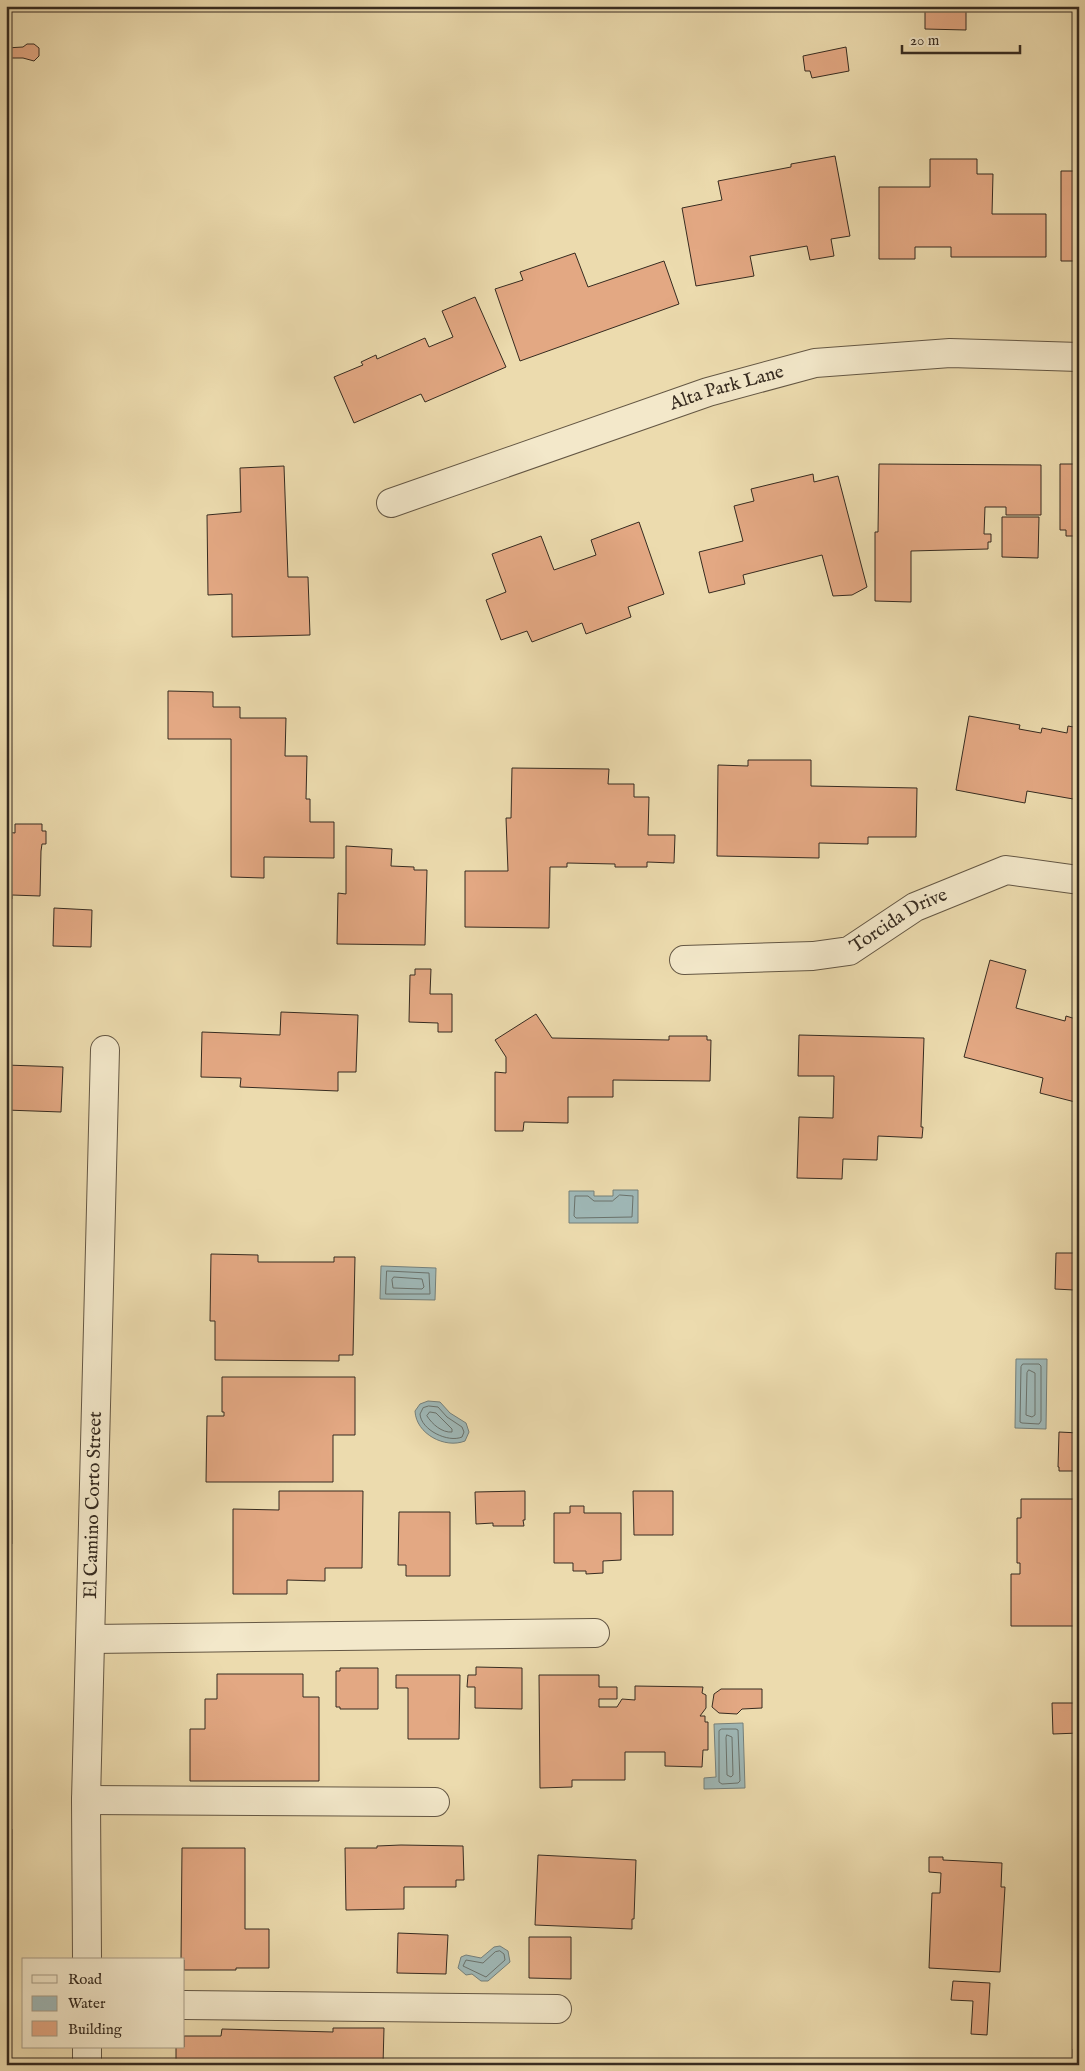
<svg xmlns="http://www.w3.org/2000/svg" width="1085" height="2071" viewBox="0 0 1085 2071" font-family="'IM FELL English',serif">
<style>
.water{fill:#9fb8b7;stroke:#75807b}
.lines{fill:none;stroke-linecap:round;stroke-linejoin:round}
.shore{stroke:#6a726c;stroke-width:1}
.building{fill:#e3a883;stroke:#362b20}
.minor-casing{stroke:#645744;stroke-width:30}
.minor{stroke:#f3e8ca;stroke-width:28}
.labels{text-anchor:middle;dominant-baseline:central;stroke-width:4.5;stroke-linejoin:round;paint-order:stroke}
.street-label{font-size:19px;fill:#362b20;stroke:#f3e8ca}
</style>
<rect width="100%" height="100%" fill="#ecdbae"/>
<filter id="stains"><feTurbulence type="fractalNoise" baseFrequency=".004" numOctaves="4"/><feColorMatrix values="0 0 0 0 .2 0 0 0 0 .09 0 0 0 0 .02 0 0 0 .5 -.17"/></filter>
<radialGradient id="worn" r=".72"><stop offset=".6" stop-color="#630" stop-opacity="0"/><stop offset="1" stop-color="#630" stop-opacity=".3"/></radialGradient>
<path class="water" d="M 613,1190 L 638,1190 L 638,1223 L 569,1223 L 569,1191 L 594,1191 L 594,1196 L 613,1196 Z
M 381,1266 L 436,1268 L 435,1300 L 380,1299 Z
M 1016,1359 L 1047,1359 L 1046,1429 L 1015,1428 Z
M 428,1401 L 440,1402 L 450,1413 L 466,1423 L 469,1432 L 465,1441 C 445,1449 416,1434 415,1411 L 420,1404 Z
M 743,1723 L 745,1788 L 704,1789 L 704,1778 L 716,1777 L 714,1724 Z
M 500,1946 L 508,1951 L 510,1962 L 488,1981 L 481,1981 L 472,1974 L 466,1975 L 458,1968 L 461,1957 L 466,1955 L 481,1958 L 494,1947 Z"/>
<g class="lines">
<path class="shore" d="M 620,1195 L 633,1196 L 632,1217 L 576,1218 L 574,1216 L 575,1196 L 588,1196 L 594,1201 L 612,1201 Z
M 387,1271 L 429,1273 L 430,1294 L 386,1294 Z
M 394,1277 L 422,1279 L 424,1287 L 422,1289 L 393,1288 L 392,1280 Z
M 1023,1364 L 1039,1364 L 1041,1366 L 1041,1421 L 1039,1424 L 1022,1423 L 1020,1422 L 1021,1367 Z
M 1029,1370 L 1035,1373 L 1035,1415 L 1032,1417 L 1026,1415 L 1027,1373 Z
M 429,1406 L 438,1407 L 447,1417 L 462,1427 L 464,1432 L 462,1437 C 448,1443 421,1430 420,1414 L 423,1408 Z
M 430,1412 L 436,1413 L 452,1429 L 452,1432 C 442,1433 432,1424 427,1416 Z
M 722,1729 L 736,1729 L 738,1730 L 740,1781 L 738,1783 L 722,1784 L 719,1782 L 719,1731 Z
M 727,1735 L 732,1737 L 733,1775 L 731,1777 L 727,1775 L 726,1738 Z
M 500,1951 L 504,1954 L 505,1960 L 486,1977 L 463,1966 L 466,1960 L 483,1963 L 495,1952 Z"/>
</g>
<path class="building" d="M 925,6 L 966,6 L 966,30 L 925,29 Z
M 27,44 L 34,44 L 39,48 L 39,56 L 34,61 L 23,58 L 6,58 L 6,48 L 23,47 Z
M 846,47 L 849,71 L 812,78 L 810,71 L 805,71 L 803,56 Z
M 835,156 L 850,236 L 831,239 L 834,256 L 810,260 L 807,246 L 750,256 L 754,276 L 696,286 L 682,208 L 722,200 L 718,181 L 791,167 L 791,164 Z
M 930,159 L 977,159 L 977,174 L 993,174 L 992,214 L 1046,214 L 1046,257 L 951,257 L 951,247 L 915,247 L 915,259 L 879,259 L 879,187 L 930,187 Z
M 1061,171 L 1079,171 L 1079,261 L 1061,261 Z
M 575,253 L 588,287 L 664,261 L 679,304 L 520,361 L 495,289 L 523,280 L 520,272 Z
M 475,297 L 506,367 L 425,402 L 421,394 L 354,423 L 334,377 L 363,365 L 361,362 L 376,355 L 377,359 L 425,338 L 429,347 L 453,337 L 442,311 Z
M 879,464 L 1041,465 L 1041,515 L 1006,515 L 1006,507 L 985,507 L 984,534 L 991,534 L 991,542 L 988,542 L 988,549 L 911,551 L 911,602 L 875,601 L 875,532 L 878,532 Z
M 1060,464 L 1079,464 L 1078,536 L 1066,536 L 1066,530 L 1060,530 Z
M 284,466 L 288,577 L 308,577 L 310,635 L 232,637 L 232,594 L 208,595 L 207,515 L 241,512 L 240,468 Z
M 813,474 L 814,482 L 838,476 L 867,587 L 852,595 L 833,596 L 822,555 L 743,575 L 745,584 L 709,593 L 699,552 L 743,541 L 734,506 L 754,501 L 751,489 Z
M 1002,517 L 1039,517 L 1038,558 L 1002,557 Z
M 639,522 L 664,594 L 628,607 L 631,617 L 586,634 L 582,623 L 532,642 L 527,631 L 501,640 L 486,600 L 506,592 L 492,554 L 541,536 L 554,570 L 596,555 L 591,540 Z
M 168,691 L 213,692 L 213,707 L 240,707 L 240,718 L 286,718 L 285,756 L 307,756 L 306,799 L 310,799 L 310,822 L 334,822 L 334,858 L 264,857 L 264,878 L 231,877 L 231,739 L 168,739 Z
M 969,716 L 1020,725 L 1019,729 L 1041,733 L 1042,728 L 1067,733 L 1068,726 L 1079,728 L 1079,800 L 1027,791 L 1025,803 L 956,790 Z
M 748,760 L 811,760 L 811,786 L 917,788 L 916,837 L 868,837 L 868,844 L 819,843 L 819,858 L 717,856 L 718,765 L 748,766 Z
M 512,768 L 609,769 L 608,784 L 634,784 L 634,797 L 649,797 L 648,835 L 675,835 L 674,863 L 647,862 L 647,867 L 615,867 L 615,864 L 567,863 L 567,867 L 550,867 L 549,928 L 465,927 L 465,871 L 508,871 L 506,818 L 511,818 Z
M 15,824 L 42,824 L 42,831 L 46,831 L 46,844 L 42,844 L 41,851 L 40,896 L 12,895 L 12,899 L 6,898 L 6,832 L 15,833 Z
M 346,846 L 392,849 L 391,866 L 414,867 L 414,870 L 427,870 L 425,945 L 337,944 L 338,893 L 346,894 Z
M 54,908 L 92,910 L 91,947 L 53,946 Z
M 990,960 L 1026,970 L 1016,1008 L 1065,1021 L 1066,1016 L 1079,1020 L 1079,1103 L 1040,1093 L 1043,1078 L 964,1057 Z
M 415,969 L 431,969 L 430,994 L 452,994 L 452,1032 L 438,1032 L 438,1023 L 409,1022 L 410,975 L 415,975 Z
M 281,1012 L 358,1015 L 356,1072 L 338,1072 L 338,1091 L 240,1087 L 241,1078 L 201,1077 L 202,1032 L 280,1035 Z
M 536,1014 L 552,1038 L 669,1040 L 669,1036 L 707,1036 L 707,1040 L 711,1040 L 710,1081 L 613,1080 L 613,1097 L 568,1097 L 568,1123 L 524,1122 L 523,1131 L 495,1131 L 495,1072 L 506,1073 L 506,1057 L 495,1040 Z
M 799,1035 L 924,1038 L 921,1127 L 923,1127 L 922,1138 L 878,1136 L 877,1160 L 843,1159 L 842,1179 L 797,1178 L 799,1117 L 833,1118 L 834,1076 L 798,1076 Z
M 6,1065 L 63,1067 L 61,1112 L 6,1110 Z
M 1056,1253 L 1079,1253 L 1079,1400 L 1073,1400 L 1074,1290 L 1055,1289 Z
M 211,1254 L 258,1255 L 258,1262 L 334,1262 L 334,1257 L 355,1257 L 353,1355 L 339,1355 L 339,1361 L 215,1360 L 215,1321 L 210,1321 Z
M 222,1377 L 355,1377 L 355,1435 L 333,1435 L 333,1482 L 206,1482 L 207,1416 L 224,1416 L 224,1412 L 222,1412 Z
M 1059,1432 L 1079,1433 L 1079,1471 L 1059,1471 L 1059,1467 L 1058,1467 Z
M 279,1491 L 363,1491 L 362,1568 L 325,1568 L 325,1581 L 287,1580 L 287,1594 L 233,1594 L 233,1509 L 279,1510 Z
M 525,1491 L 525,1520 L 523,1520 L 524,1526 L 493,1526 L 493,1523 L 476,1524 L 475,1492 Z
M 633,1491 L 673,1491 L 673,1535 L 634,1535 Z
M 1021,1499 L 1079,1499 L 1079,1626 L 1011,1626 L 1011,1574 L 1020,1574 L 1020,1563 L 1017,1563 L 1017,1518 L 1021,1518 Z
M 6,1500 L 12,1500 L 12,1544 L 6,1544 Z
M 570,1506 L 584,1506 L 584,1513 L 621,1513 L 621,1560 L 603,1561 L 603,1573 L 586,1574 L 586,1571 L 573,1571 L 573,1563 L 554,1563 L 554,1513 L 570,1513 Z
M 399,1512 L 450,1512 L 450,1576 L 406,1576 L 406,1565 L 398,1565 Z
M 1075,1645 L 1079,1645 L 1079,1733 L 1053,1734 L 1052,1703 L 1076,1703 Z
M 476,1667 L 522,1668 L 522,1709 L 475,1708 L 475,1687 L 467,1687 L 468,1675 L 476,1675 Z
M 340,1668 L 378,1668 L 378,1709 L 340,1709 L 340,1707 L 336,1707 L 336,1671 L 340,1671 Z
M 217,1674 L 303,1674 L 303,1697 L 319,1697 L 319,1781 L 190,1781 L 190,1729 L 205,1729 L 205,1699 L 217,1699 Z
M 396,1675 L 460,1675 L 459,1739 L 408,1739 L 408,1688 L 396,1688 Z
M 539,1675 L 599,1675 L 599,1687 L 617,1687 L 617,1699 L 599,1699 L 599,1707 L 617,1707 L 622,1699 L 635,1700 L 635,1686 L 703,1687 L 702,1693 L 706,1695 L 706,1708 L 700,1716 L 705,1716 L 705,1722 L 708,1722 L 708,1750 L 703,1750 L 702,1767 L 665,1766 L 665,1752 L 625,1752 L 625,1780 L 572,1780 L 572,1787 L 540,1788 Z
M 721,1689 L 762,1689 L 762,1708 L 742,1709 L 737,1714 L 719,1713 L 712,1707 L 714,1694 Z
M 6,1829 L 12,1829 L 12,1870 L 6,1870 Z
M 401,1845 L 463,1846 L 464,1880 L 456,1880 L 456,1887 L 404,1887 L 404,1909 L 346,1910 L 345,1848 L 377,1848 L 377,1846 Z
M 182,1848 L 245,1848 L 245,1929 L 269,1929 L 269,1968 L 236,1968 L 236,1970 L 184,1970 L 184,1960 L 181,1960 Z
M 538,1855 L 636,1860 L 634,1919 L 632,1919 L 632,1929 L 535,1925 Z
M 929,1857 L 943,1857 L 943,1860 L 1002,1863 L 1001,1887 L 1005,1887 L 1000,1972 L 929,1968 L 932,1893 L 940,1893 L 941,1873 L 929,1872 Z
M 398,1933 L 448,1935 L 446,1974 L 397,1973 Z
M 529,1937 L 571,1937 L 571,1979 L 529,1978 Z
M 953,1981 L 990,1983 L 987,2035 L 971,2034 L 973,2001 L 951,2000 Z
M 333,2028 L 384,2028 L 383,2065 L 176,2065 L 176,2047 L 184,2047 L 184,2036 L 221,2036 L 222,2029 L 333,2032 Z
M 1073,2049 L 1079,2049 L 1079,2065 L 1073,2065 Z"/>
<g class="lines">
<defs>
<g id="minor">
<path id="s1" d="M 391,503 L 708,392 L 815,363 L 950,353 L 1079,357"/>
<path id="s2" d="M 684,960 L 813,956 L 849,951 L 915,907 L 1006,870 L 1079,880"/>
<path d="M 91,1639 L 595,1633"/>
<path d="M 86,1800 L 435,1802"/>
<path id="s3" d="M 87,1960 L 86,1800 L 105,1050"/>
<path d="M 184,2005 L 557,2009"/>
<path d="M 87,2065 L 87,2047"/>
</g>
</defs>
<use href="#minor" class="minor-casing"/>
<use href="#minor" class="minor"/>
</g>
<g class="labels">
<g class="street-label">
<text stroke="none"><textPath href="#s1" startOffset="355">Alta Park Lane</textPath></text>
<text stroke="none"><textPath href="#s2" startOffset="224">Torcida Drive</textPath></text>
<text stroke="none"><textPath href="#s3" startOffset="455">El Camino Corto Street</textPath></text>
</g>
</g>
<rect width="1085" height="2071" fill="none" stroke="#ecdbae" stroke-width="25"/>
<rect x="8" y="8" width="1070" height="2056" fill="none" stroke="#362b20" stroke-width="2.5"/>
<rect x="12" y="12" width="1060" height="2046" fill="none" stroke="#362b20"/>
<rect x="22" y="1958" width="162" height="90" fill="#f3e8ca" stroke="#a79c86"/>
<rect x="32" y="1975" width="25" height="8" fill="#f3e8ca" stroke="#a79c86"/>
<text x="68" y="1984" font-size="15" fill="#362b20">Road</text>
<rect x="32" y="1996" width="25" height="15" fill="#9fb8b7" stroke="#a79c86"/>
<text x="68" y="2008" font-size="15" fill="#362b20">Water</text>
<rect x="32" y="2021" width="25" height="15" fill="#e3a883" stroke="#a79c86"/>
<text x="68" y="2034" font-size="15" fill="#362b20">Building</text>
<path d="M902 45v8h118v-8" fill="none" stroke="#362b20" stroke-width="2.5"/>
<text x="910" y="45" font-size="15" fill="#362b20" stroke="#f3e8ca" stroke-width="4" paint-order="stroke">20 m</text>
<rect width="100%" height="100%" filter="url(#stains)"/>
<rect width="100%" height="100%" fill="url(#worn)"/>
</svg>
